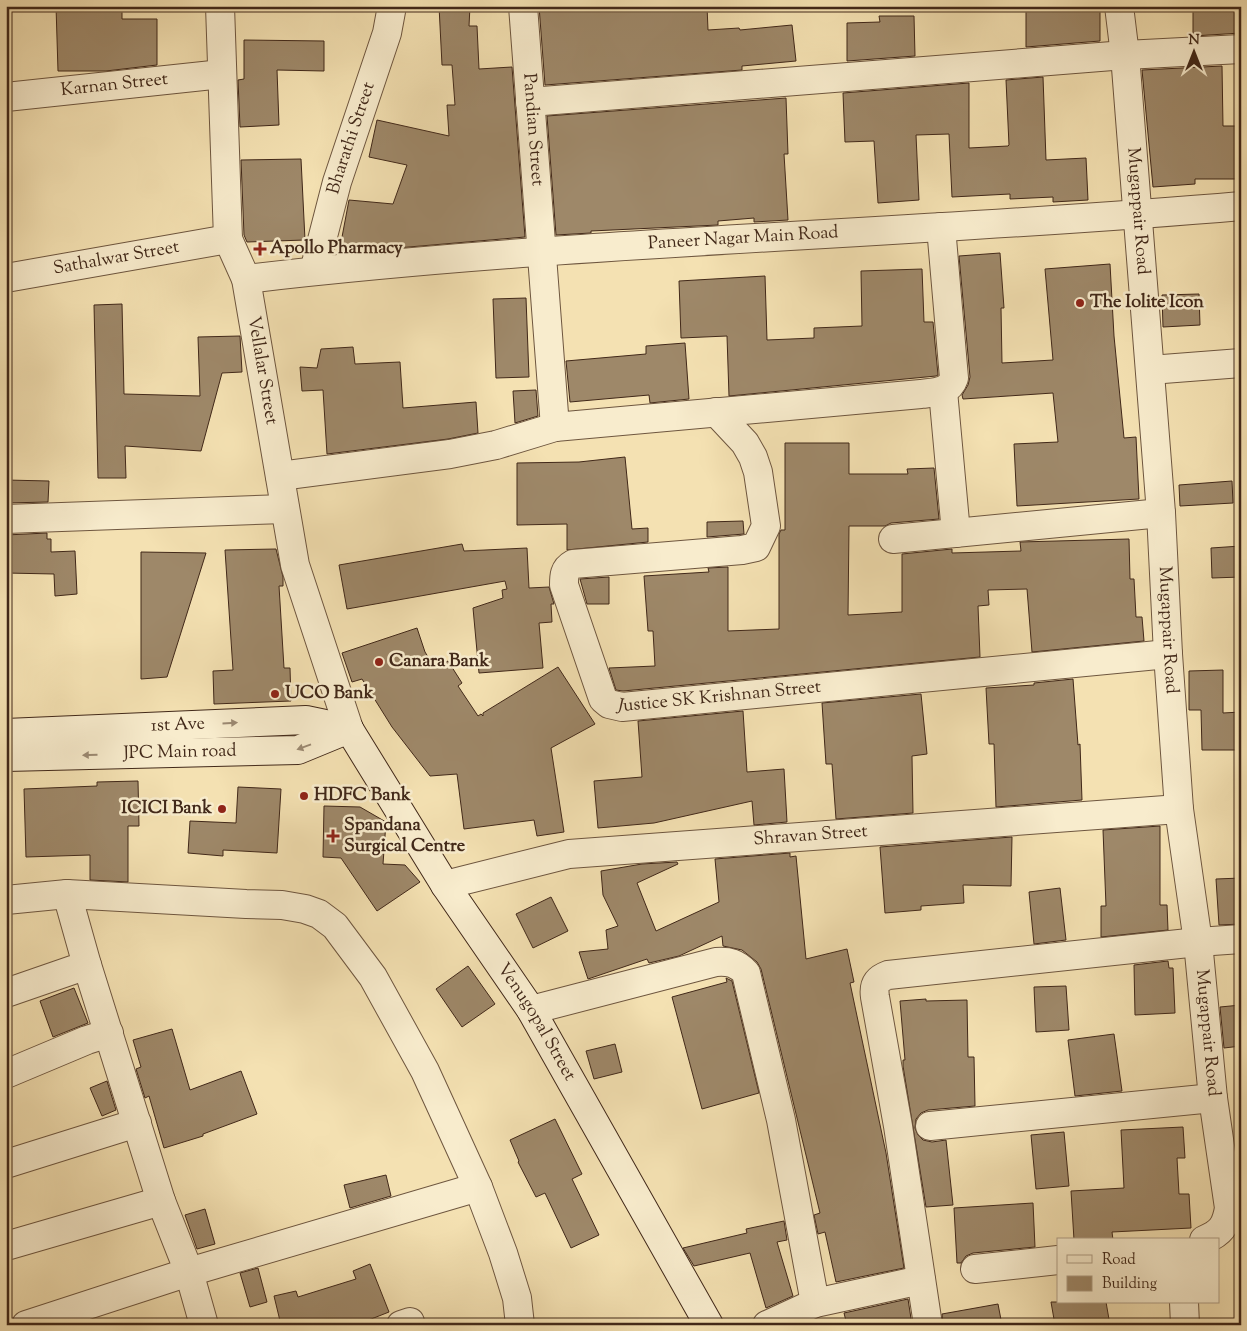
<svg xmlns="http://www.w3.org/2000/svg" width="1247" height="1331" viewBox="0 0 1247 1331" font-family="'Sorts Mill Goudy',serif">
<style>
.building{fill:#9e8869;stroke:#412819}
.lines{fill:none;stroke-linecap:round;stroke-linejoin:round}
.minor-casing{stroke:#6e563f;stroke-width:30}
.tertiary-casing{stroke:#6e563f;stroke-width:30}
.secondary-casing{stroke:#412819;stroke-width:30}
.minor{stroke:#f8eccd;stroke-width:28}
.tertiary{stroke:#f8eccd;stroke-width:28}
.secondary{stroke:#f8eccd;stroke-width:28}
.oneway{fill:#9c8a73}
.poi-dot{fill:#8f2418;stroke:#f8eccd;stroke-width:2}
.labels{text-anchor:middle;dominant-baseline:central;stroke-width:5;stroke-linejoin:round;paint-order:stroke}
.street-label{font-size:18px;fill:#412819;stroke:#f8eccd}
.poi-label{font-size:18px;font-weight:bold;fill:#412819;stroke:#f8eccd;text-anchor:start}
</style>
<rect width="100%" height="100%" fill="#f4e1b2"/>
<filter id="stains"><feTurbulence type="fractalNoise" baseFrequency=".004" numOctaves="4"/><feColorMatrix values="0 0 0 0 .2 0 0 0 0 .09 0 0 0 0 .02 0 0 0 .5 -.17"/></filter>
<radialGradient id="worn" r=".72"><stop offset=".6" stop-color="#630" stop-opacity="0"/><stop offset="1" stop-color="#630" stop-opacity=".3"/></radialGradient>
<path class="building" d="M 56,6 L 122,6 L 122,19 L 157,19 L 157,65 L 106,71 L 58,71 Z
M 439,6 L 470,6 L 469,26 L 477,26 L 479,69 L 512,67 L 525,237 L 339,253 L 349,200 L 393,204 L 407,165 L 369,157 L 377,120 L 449,136 L 447,105 L 455,105 L 452,65 L 442,65 Z
M 539,6 L 707,6 L 708,30 L 739,28 L 740,30 L 792,25 L 796,61 L 742,66 L 742,70 L 545,85 Z
M 1030,6 L 1100,6 L 1100,41 L 1026,47 L 1026,11 L 1030,11 Z
M 1241,6 L 1241,33 L 1193,36 L 1193,7 Z
M 879,16 L 914,16 L 915,56 L 847,61 L 847,23 L 880,22 Z
M 244,40 L 324,41 L 324,71 L 277,70 L 279,125 L 240,127 L 238,80 L 244,79 Z
M 1222,66 L 1223,126 L 1241,126 L 1241,179 L 1195,179 L 1195,184 L 1153,187 L 1142,70 Z
M 1043,77 L 1046,160 L 1086,158 L 1088,200 L 1053,202 L 1053,197 L 1010,199 L 1010,194 L 952,197 L 949,134 L 916,135 L 919,200 L 878,203 L 874,141 L 845,142 L 843,93 L 969,83 L 969,148 L 1008,146 L 1009,145 L 1006,80 Z
M 786,98 L 788,154 L 784,154 L 788,220 L 754,222 L 754,218 L 718,221 L 718,225 L 591,231 L 591,233 L 556,235 L 547,116 Z
M 301,159 L 305,240 L 247,242 L 244,235 L 241,160 Z
M 1000,253 L 1004,308 L 1001,308 L 1002,363 L 1053,360 L 1045,269 L 1110,264 L 1114,336 L 1124,438 L 1136,437 L 1139,499 L 1017,506 L 1014,444 L 1058,442 L 1053,393 L 963,399 L 962,395 L 968,385 L 970,377 L 959,256 Z
M 922,269 L 924,322 L 933,322 L 938,375 L 936,376 L 729,396 L 727,336 L 681,338 L 679,281 L 765,276 L 767,340 L 814,338 L 814,328 L 862,326 L 861,271 Z
M 1199,294 L 1200,325 L 1163,327 L 1162,295 Z
M 526,298 L 529,377 L 496,378 L 493,299 Z
M 122,304 L 124,394 L 200,396 L 198,337 L 240,336 L 242,372 L 222,373 L 201,451 L 125,446 L 126,478 L 98,478 L 94,305 Z
M 685,343 L 689,399 L 650,403 L 649,395 L 570,402 L 566,361 L 646,354 L 646,346 Z
M 353,347 L 355,364 L 400,362 L 403,408 L 476,402 L 478,433 L 448,439 L 327,454 L 323,390 L 302,391 L 300,367 L 317,368 L 321,349 Z
M 536,390 L 538,416 L 515,423 L 513,391 Z
M 785,443 L 849,443 L 849,474 L 908,474 L 907,469 L 934,468 L 939,519 L 891,523 L 885,526 L 849,526 L 848,615 L 902,612 L 902,554 L 952,549 L 952,553 L 1021,551 L 1020,542 L 1129,539 L 1130,579 L 1134,579 L 1136,617 L 1142,617 L 1144,641 L 1032,652 L 1027,589 L 988,590 L 989,605 L 978,606 L 980,657 L 623,691 L 616,690 L 609,668 L 655,666 L 653,631 L 648,631 L 644,576 L 709,572 L 708,568 L 728,567 L 728,631 L 779,629 L 779,534 L 781,530 L 785,530 Z
M 625,457 L 632,529 L 648,528 L 648,542 L 567,550 L 567,524 L 517,525 L 517,463 L 579,462 Z
M 6,480 L 49,481 L 48,502 L 6,503 Z
M 1232,481 L 1233,503 L 1180,506 L 1179,485 Z
M 743,521 L 744,534 L 707,537 L 707,522 Z
M 47,533 L 47,539 L 51,539 L 51,552 L 75,551 L 77,594 L 55,596 L 54,574 L 6,573 L 6,535 Z
M 462,544 L 464,551 L 527,548 L 529,588 L 549,587 L 554,604 L 551,604 L 552,622 L 539,623 L 543,668 L 479,673 L 473,608 L 503,598 L 502,590 L 507,589 L 505,581 L 347,609 L 339,565 Z
M 1241,546 L 1241,577 L 1212,578 L 1211,548 Z
M 276,549 L 283,577 L 283,586 L 279,586 L 284,668 L 290,668 L 291,701 L 214,704 L 213,671 L 233,670 L 225,550 Z
M 141,552 L 206,553 L 167,677 L 141,679 Z
M 609,577 L 609,604 L 587,604 L 580,579 Z
M 417,628 L 425,652 L 435,668 L 448,661 L 462,683 L 458,686 L 478,716 L 481,714 L 483,716 L 483,713 L 558,667 L 595,724 L 551,748 L 564,832 L 537,836 L 534,820 L 464,829 L 457,774 L 430,776 L 392,727 L 362,679 L 352,682 L 342,653 Z
M 1223,670 L 1223,713 L 1241,712 L 1241,750 L 1202,750 L 1201,710 L 1189,710 L 1189,671 Z
M 1073,679 L 1078,745 L 1080,744 L 1082,800 L 996,807 L 994,744 L 989,744 L 986,688 L 1034,685 L 1034,683 Z
M 921,694 L 927,754 L 912,756 L 913,813 L 836,819 L 832,764 L 826,764 L 822,703 Z
M 743,711 L 747,772 L 784,769 L 787,822 L 754,825 L 752,801 L 654,823 L 598,828 L 594,781 L 642,777 L 638,721 Z
M 138,781 L 139,826 L 128,826 L 128,882 L 90,880 L 90,855 L 26,857 L 24,789 L 97,786 L 97,782 Z
M 238,787 L 281,789 L 277,853 L 223,850 L 223,856 L 188,853 L 190,821 L 236,823 Z
M 324,806 L 360,807 L 386,822 L 383,864 L 405,865 L 420,882 L 377,911 L 341,858 L 323,857 Z
M 1160,826 L 1160,905 L 1167,905 L 1168,930 L 1101,937 L 1101,906 L 1106,906 L 1103,830 Z
M 1012,837 L 1011,886 L 963,885 L 964,903 L 921,906 L 921,910 L 885,913 L 880,847 Z
M 790,853 L 790,857 L 796,856 L 806,959 L 847,949 L 854,982 L 850,983 L 886,1153 L 904,1268 L 836,1282 L 825,1232 L 818,1234 L 814,1215 L 820,1213 L 761,969 L 757,962 L 742,950 L 723,946 L 722,936 L 679,956 L 649,963 L 647,959 L 588,979 L 579,952 L 608,949 L 606,930 L 618,926 L 603,895 L 601,871 L 642,864 L 677,862 L 678,864 L 637,883 L 656,931 L 719,902 L 715,859 Z
M 1241,878 L 1241,924 L 1219,925 L 1216,879 Z
M 1060,888 L 1066,940 L 1034,944 L 1029,892 Z
M 551,897 L 568,931 L 533,948 L 516,914 Z
M 1168,961 L 1169,968 L 1173,968 L 1175,1013 L 1135,1015 L 1134,965 Z
M 468,966 L 495,1004 L 462,1027 L 436,989 Z
M 726,978 L 732,981 L 759,1093 L 702,1109 L 672,997 L 727,982 Z
M 1066,986 L 1069,1030 L 1036,1032 L 1034,987 Z
M 74,988 L 88,1023 L 53,1037 L 40,1001 Z
M 926,999 L 926,1001 L 967,1000 L 968,1057 L 974,1057 L 975,1106 L 928,1110 L 921,1113 L 916,1119 L 915,1128 L 918,1135 L 923,1140 L 932,1142 L 946,1140 L 953,1205 L 926,1207 L 903,1066 L 903,1060 L 905,1060 L 900,1001 Z
M 1241,1005 L 1241,1046 L 1224,1048 L 1220,1007 Z
M 172,1029 L 190,1090 L 241,1071 L 257,1114 L 203,1134 L 203,1136 L 164,1148 L 149,1096 L 145,1098 L 136,1069 L 141,1067 L 133,1040 Z
M 1114,1034 L 1122,1091 L 1075,1096 L 1068,1040 Z
M 615,1044 L 622,1072 L 594,1079 L 586,1051 Z
M 107,1081 L 116,1110 L 102,1116 L 90,1088 Z
M 555,1119 L 582,1174 L 572,1179 L 599,1235 L 571,1248 L 545,1193 L 536,1197 L 518,1162 L 519,1161 L 510,1140 Z
M 1183,1127 L 1185,1158 L 1177,1158 L 1179,1194 L 1189,1194 L 1191,1228 L 1112,1232 L 1113,1240 L 1074,1240 L 1071,1191 L 1124,1188 L 1121,1130 Z
M 1064,1132 L 1069,1186 L 1036,1189 L 1031,1135 Z
M 386,1175 L 391,1196 L 350,1208 L 344,1185 Z
M 1033,1203 L 1035,1247 L 973,1253 L 966,1256 L 961,1263 L 957,1263 L 954,1208 Z
M 205,1209 L 215,1244 L 197,1249 L 185,1215 Z
M 784,1221 L 787,1240 L 777,1242 L 793,1296 L 766,1308 L 750,1253 L 694,1266 L 683,1248 L 747,1233 L 746,1229 Z
M 370,1264 L 389,1312 L 356,1325 L 281,1325 L 274,1296 L 296,1291 L 298,1297 L 356,1279 L 353,1271 Z
M 258,1268 L 267,1302 L 250,1307 L 240,1273 Z
M 908,1299 L 912,1325 L 847,1325 L 844,1313 Z
M 1051,1302 L 1106,1302 L 1110,1325 L 1055,1325 Z
M 998,1304 L 1002,1325 L 943,1325 L 942,1314 Z"/>
<g class="lines">
<defs>
<g id="minor">
<path id="s1" d="M 523,6 L 555,427 L 921,394 C 935,392 949,393 954,378 L 941,227"/>
<path id="s2" d="M 1119,6 L 1125,55 L 1161,513 L 1168,654 L 1179,809 L 1198,942 L 1213,1098 L 1229,1208 C 1226,1226 1221,1233 1204,1240"/>
<path id="s3" d="M 6,97 L 222,74"/>
<path d="M 530,102 L 1125,55 L 1241,49"/>
<path id="s4" d="M 314,271 L 337,182 L 387,33 L 392,6"/>
<path id="s5" d="M 6,278 L 228,239"/>
<path d="M 1150,370 L 1241,363"/>
<path d="M 943,391 L 956,533"/>
<path id="s6" d="M 716,412 L 745,443 L 753,457 L 758,472 L 766,526 L 756,547 L 742,550 L 573,564 C 564,569 564,576 564,585 L 603,699 L 609,704 L 622,707 L 1168,654"/>
<path d="M 280,476 L 450,454 L 496,445 L 555,427"/>
<path d="M 6,519 L 285,509"/>
<path d="M 893,539 L 1161,513"/>
<path id="s7" d="M 445,885 L 569,854 L 1179,809"/>
<path d="M 6,900 L 67,894 L 246,904 L 282,905 L 305,909 L 319,914 L 335,926 L 373,977 L 425,1071 L 478,1187 L 503,1253 L 517,1298 L 520,1325"/>
<path d="M 87,965 L 161,1201 L 189,1272 L 204,1325"/>
<path d="M 6,993 L 87,965 L 67,894"/>
<path d="M 531,1010 L 716,962 C 729,961 737,963 746,973 L 781,1120 L 815,1303"/>
<path d="M 6,1074 L 87,1040 L 109,1033"/>
<path d="M 930,1126 L 1213,1098"/>
<path d="M 6,1164 L 137,1123"/>
<path d="M 6,1246 L 161,1201"/>
<path d="M 975,1269 L 1058,1260"/>
<path d="M 1184,1302 L 1185,1325"/>
<path d="M 26,1325 L 189,1272 L 478,1187"/>
<path d="M 401,1325 L 410,1322"/>
<path d="M 767,1325 L 815,1303 L 921,1280"/>
<path d="M 928,1325 L 898,1126 L 875,997 C 873,984 877,979 888,975 L 1198,942 L 1241,939"/>
</g>
<g id="tertiary">
<path id="s8" d="M 220,6 L 228,239 L 246,279 L 295,565 L 349,729"/>
<path id="s9" d="M 246,279 C 576,240 910,235 1241,206"/>
</g>
<g id="secondary">
<path id="s10" d="M 349,729 L 445,885 L 531,1010 L 709,1325"/>
<path id="s11" d="M 6,733 L 306,720 L 349,729"/>
<path id="s12" d="M 6,757 L 298,750 L 349,729"/>
</g>
</defs>
<use href="#minor" class="minor-casing"/>
<use href="#tertiary" class="tertiary-casing"/>
<use href="#secondary" class="secondary-casing"/>
<use href="#minor" class="minor"/>
<use href="#tertiary" class="tertiary"/>
<use href="#secondary" class="secondary"/>
</g>
<defs><path id="oneway-solid" d="M-6-.8H1V-3.2L6.5 0L1 3.2V.8H-6Z" transform="scale(1.25)"/></defs>
<g class="oneway">
<use href="#oneway-solid" transform="translate(230 723) rotate(-3)"/>
<use href="#oneway-solid" transform="translate(304 747) rotate(160)"/>
<use href="#oneway-solid" transform="translate(90 755) rotate(179)"/>
</g>
<g class="poi-dot">
<path d="M257.5 241.5h5v5h5v5h-5v5h-5v-5h-5v-5h5z"/>
<circle cx="1080" cy="303" r="5"/>
<circle cx="379" cy="662" r="5"/>
<circle cx="275" cy="694" r="5"/>
<circle cx="304" cy="796" r="5"/>
<circle cx="222" cy="809" r="5"/>
<path d="M330.5 828.5h5v5h5v5h-5v5h-5v-5h-5v-5h5z"/>
</g>
<g class="labels">
<g class="street-label">
<text stroke="none"><textPath href="#s3" startOffset="109">Karnan Street</textPath></text>
<text stroke="none"><textPath href="#s1" startOffset="124">Pandian Street</textPath></text>
<text stroke="none"><textPath href="#s4" startOffset="138">Bharathi Street</textPath></text>
<text stroke="none"><textPath href="#s2" startOffset="206">Mugappair Road</textPath></text>
<text stroke="none"><textPath href="#s9" startOffset="499">Paneer Nagar Main Road</textPath></text>
<text stroke="none"><textPath href="#s5" startOffset="112">Sathalwar Street</textPath></text>
<text stroke="none"><textPath href="#s8" startOffset="370">Vellalar Street</textPath></text>
<text stroke="none"><textPath href="#s2" startOffset="626">Mugappair Road</textPath></text>
<text stroke="none"><textPath href="#s6" startOffset="600">Justice SK Krishnan Street</textPath></text>
<text stroke="none"><textPath href="#s11" startOffset="172">1st Ave</textPath></text>
<text stroke="none"><textPath href="#s12" startOffset="174">JPC Main road</textPath></text>
<text stroke="none"><textPath href="#s7" startOffset="370">Shravan Street</textPath></text>
<text stroke="none"><textPath href="#s10" startOffset="348">Venugopal Street</textPath></text>
<text stroke="none"><textPath href="#s2" startOffset="1031">Mugappair Road</textPath></text>
</g>
<g class="poi-label">
<text x="270" y="249">Apollo Pharmacy</text>
<text x="1090" y="303">The Iolite Icon</text>
<text x="389" y="662">Canara Bank</text>
<text x="285" y="694">UCO Bank</text>
<text x="314" y="796">HDFC Bank</text>
<text x="212" y="809" text-anchor="end">ICICI Bank</text>
<text x="344" y="826">Spandana<tspan x="344" dy="21">Surgical Centre</tspan></text>
</g>
</g>
<rect width="1247" height="1331" fill="none" stroke="#f4e1b2" stroke-width="25"/>
<rect x="8" y="8" width="1232" height="1316" fill="none" stroke="#412819" stroke-width="2.5"/>
<rect x="12" y="12" width="1222" height="1306" fill="none" stroke="#412819"/>
<rect x="1057" y="1238" width="162" height="65" fill="#f8eccd" stroke="#af9e85"/>
<rect x="1067" y="1255" width="25" height="8" fill="#f8eccd" stroke="#af9e85"/>
<text x="1102" y="1264" font-size="15" fill="#412819">Road</text>
<rect x="1067" y="1276" width="25" height="15" fill="#9e8869" stroke="#af9e85"/>
<text x="1102" y="1288" font-size="15" fill="#412819">Building</text>
<g transform="translate(1194 52)" stroke="#f8eccd" stroke-width="4" paint-order="stroke">
<path d="M0-4L9 19L0 12L-9 19Z" fill="#412819"/>
<text y="-8" font-size="14" font-weight="bold" text-anchor="middle" fill="#412819">N</text>
</g>
<rect width="100%" height="100%" filter="url(#stains)"/>
<rect width="100%" height="100%" fill="url(#worn)"/>
</svg>
